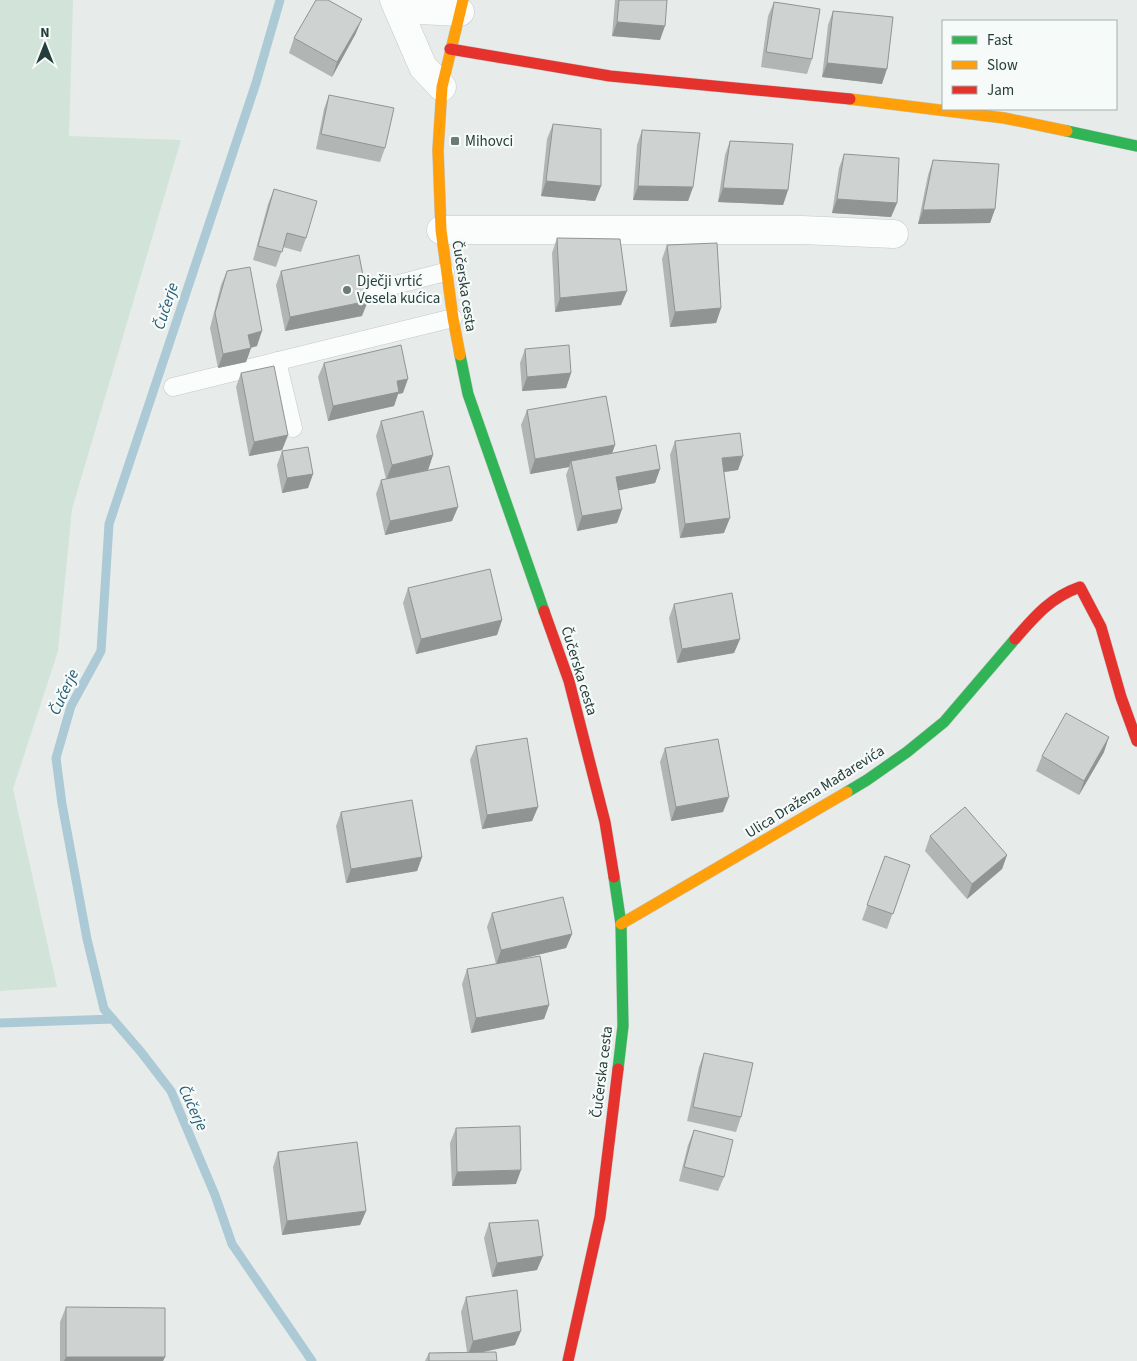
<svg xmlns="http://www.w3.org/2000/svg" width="1137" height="1361" viewBox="0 0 1137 1361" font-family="'Source Sans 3',sans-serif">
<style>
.green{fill:#d2e3da}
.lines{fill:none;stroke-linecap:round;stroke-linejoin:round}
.stream{stroke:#accad5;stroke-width:9}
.lane-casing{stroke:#c4c9c7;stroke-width:19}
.street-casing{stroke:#c4c9c7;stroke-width:29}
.fast-casing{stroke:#c4cac8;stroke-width:12}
.slow-casing{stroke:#c4cac8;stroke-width:12}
.jam-casing{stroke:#c4cac8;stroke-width:12}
.lane{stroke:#fbfcfc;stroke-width:18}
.street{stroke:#fbfcfc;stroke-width:28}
.fast{stroke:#30b455;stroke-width:11}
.slow{stroke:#ff9f0a;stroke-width:11}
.jam{stroke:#e5322d;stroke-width:11}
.wall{fill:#b1b5b4}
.shaded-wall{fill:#909492}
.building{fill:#ced3d1;stroke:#909492}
.poi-dot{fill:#6a7b78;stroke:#f6faf8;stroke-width:2}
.labels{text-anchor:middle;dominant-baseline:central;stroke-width:4.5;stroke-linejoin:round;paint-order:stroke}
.poi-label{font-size:15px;fill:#263e3b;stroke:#f6faf8;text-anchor:start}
.street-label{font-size:15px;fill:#263e3b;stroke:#f6faf8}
.water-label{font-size:16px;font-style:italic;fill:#255c75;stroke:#f6faf8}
</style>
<rect width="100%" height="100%" fill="#e7ecea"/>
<path class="green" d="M 0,0 L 73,0 L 69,136 L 181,140 L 72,509 L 58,651 L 13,789 L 57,987 L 0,991 Z"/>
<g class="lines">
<path class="stream" d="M 280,0 L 256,83 L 109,524 L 101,651 L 71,706 L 56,758 L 62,804 L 87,939 L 104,1009 L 141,1052 L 171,1091 L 215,1195 L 232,1244 L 312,1361
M 0,1023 L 113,1019"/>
<defs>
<path id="lane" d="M 368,292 L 445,272
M 277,361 L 293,428
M 173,387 L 453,318"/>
<path id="street" d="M 394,0 L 423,67 L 442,87
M 398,9 L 460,12
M 441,230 L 802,230 L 894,234"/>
<path id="fast" d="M 1067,131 L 1137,146
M 460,355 L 468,394 L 544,611
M 847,792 L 867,780 L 907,752 L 944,722 L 1015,639
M 614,877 L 621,924 L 623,1026 L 618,1069"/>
<path id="slow" d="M 850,99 L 1004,118 L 1067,131
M 460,355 L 453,318 L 441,230 L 438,150 L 442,87 L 463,0
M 621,924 L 847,792"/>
<path id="jam" d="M 450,49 L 610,76 L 850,99
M 544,611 L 569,681 L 605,822 L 614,877
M 1015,639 C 1035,616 1051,597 1080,587 L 1101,627 L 1121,697 L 1137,741
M 568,1361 L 600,1217 L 618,1069"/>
</defs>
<use href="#lane" class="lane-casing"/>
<use href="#street" class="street-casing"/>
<use href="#fast" class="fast-casing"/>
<use href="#slow" class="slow-casing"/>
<use href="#jam" class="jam-casing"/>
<use href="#lane" class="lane"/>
<use href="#street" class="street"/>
<use href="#fast" class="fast"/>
<use href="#slow" class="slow"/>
<use href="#jam" class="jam"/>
</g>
<path class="wall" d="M 615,0 L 667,0 L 660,40 L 612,36 Z
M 774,2 L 812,59 L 807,74 L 761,67 L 768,16 Z
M 833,11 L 882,84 L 822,77 L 828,25 Z
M 356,33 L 332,77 L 289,53 L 294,38 Z
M 329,95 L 385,148 L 380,162 L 316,149 L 324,109 Z
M 553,124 L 601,186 L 595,201 L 541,196 L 547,139 Z
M 642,130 L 693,187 L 688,201 L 633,200 L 637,145 Z
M 730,141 L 788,190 L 783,205 L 718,202 L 725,155 Z
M 844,154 L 897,203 L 891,217 L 832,213 L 839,168 Z
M 933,160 L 995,209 L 990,223 L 918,224 L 928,175 Z
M 274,189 L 306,238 L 301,252 L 283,247 L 276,267 L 253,260 L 268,204 Z
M 557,238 L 621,305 L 555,312 L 552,253 Z
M 667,245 L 721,308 L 716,323 L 670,327 L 662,259 Z
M 227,271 L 257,346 L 251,348 L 246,362 L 218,368 L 210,328 L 221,285 Z
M 281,271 L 362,316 L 285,331 L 276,285 Z
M 525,349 L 571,373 L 566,388 L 522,391 L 520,363 Z
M 324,363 L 403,393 L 398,394 L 394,406 L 328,421 L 318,377 Z
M 241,373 L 288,435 L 282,450 L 249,456 L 236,387 Z
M 527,410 L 615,445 L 612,453 L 660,469 L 655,483 L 618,490 L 622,509 L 617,523 L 577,531 L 566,475 L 569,467 L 530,474 L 521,425 Z
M 381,421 L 433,455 L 428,470 L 458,507 L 452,521 L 385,535 L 376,494 L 381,480 L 386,479 L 376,436 Z
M 675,441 L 738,470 L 724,472 L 724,533 L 680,538 L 670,455 Z
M 282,451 L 313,474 L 308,488 L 282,493 L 277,465 Z
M 408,588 L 502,620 L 497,635 L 416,654 L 403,603 Z
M 674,604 L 740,639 L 734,653 L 677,663 L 669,618 Z
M 476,746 L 538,807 L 532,821 L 482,829 L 470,760 Z
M 665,748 L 723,812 L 671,821 L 660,762 Z
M 1104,752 L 1079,795 L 1036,771 L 1042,756 Z
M 341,812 L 422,857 L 417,871 L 346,883 L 336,826 Z
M 930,836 L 1007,855 L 1002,869 L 967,899 L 925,851 Z
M 885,856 L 910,865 L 887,929 L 862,920 Z
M 492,913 L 572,934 L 566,948 L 513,961 L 549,1005 L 544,1019 L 471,1033 L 462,984 L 467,969 L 496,964 L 487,927 Z
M 704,1053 L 741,1117 L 736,1132 L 687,1121 L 699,1067 Z
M 456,1128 L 516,1184 L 452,1186 L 450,1143 Z
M 694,1130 L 724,1177 L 718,1191 L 679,1181 L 688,1145 Z
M 278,1152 L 366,1211 L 360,1225 L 282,1235 L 273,1167 Z
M 489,1223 L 537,1270 L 492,1277 L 484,1238 Z
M 466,1297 L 515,1345 L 484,1352 L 497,1361 L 425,1361 L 429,1353 L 467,1352 L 461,1312 Z
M 66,1307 L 165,1357 L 163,1361 L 60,1361 L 60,1322 Z"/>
<path class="shaded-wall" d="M 362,19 L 356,33 L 332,77 L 337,62 Z
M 617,22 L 665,26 L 660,40 L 612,36 Z
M 827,63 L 887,69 L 882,84 L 822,77 Z
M 546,181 L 601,186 L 595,201 L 541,196 Z
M 638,186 L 693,187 L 688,201 L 633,200 Z
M 723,188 L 788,190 L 783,205 L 718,202 Z
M 837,199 L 897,203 L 891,217 L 832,213 Z
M 995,209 L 990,223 L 918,224 L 923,210 Z
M 627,291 L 621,305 L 555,312 L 560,298 Z
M 368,301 L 362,316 L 285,331 L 290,317 Z
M 721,308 L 716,323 L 670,327 L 675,312 Z
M 262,331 L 257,346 L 249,348 L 251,348 L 246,362 L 218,368 L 223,354 L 248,335 Z
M 571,373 L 566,388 L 522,391 L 527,377 Z
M 408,379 L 403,393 L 398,394 L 394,406 L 328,421 L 333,406 L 397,381 Z
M 288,435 L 282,450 L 249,456 L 254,442 Z
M 615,445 L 610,459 L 571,461 L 569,467 L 530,474 L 535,459 Z
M 433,455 L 428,470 L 386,480 L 392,465 Z
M 743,456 L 738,470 L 717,473 L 722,458 Z
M 660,469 L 655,483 L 611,492 L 616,477 Z
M 313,474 L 308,488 L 282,493 L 287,478 Z
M 458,507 L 452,521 L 385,535 L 390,521 Z
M 622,509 L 617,523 L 577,531 L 582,516 Z
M 730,518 L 724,533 L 680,538 L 685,524 Z
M 502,620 L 497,635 L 416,654 L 421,639 Z
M 740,639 L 734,653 L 677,663 L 682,649 Z
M 1109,737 L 1104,752 L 1079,795 L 1084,781 Z
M 729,797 L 723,812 L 671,821 L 676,807 Z
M 538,807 L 532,821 L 482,829 L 487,815 Z
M 1007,855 L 1002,869 L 967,899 L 972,884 Z
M 422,857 L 417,871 L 346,883 L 351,869 Z
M 572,934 L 566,948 L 496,965 L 501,950 Z
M 549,1005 L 544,1019 L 471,1033 L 476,1018 Z
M 521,1170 L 516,1184 L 452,1186 L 457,1172 Z
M 366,1211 L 360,1225 L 282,1235 L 287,1221 Z
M 543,1256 L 537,1270 L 492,1277 L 497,1263 Z
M 521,1331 L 515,1345 L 468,1355 L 473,1341 Z
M 66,1357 L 165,1357 L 163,1361 L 64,1361 Z"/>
<path class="building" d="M 316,0 L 328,0 L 362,19 L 337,62 L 294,38 Z
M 619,0 L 667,0 L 665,26 L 617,22 Z
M 774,2 L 820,9 L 812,59 L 766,52 Z
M 833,11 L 893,17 L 887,69 L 827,63 Z
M 329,95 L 394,108 L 385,148 L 321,134 Z
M 553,124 L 601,129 L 601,186 L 546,181 Z
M 642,130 L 700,133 L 693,187 L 638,186 Z
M 730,141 L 793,144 L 788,190 L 723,188 Z
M 844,154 L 899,158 L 897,203 L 837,199 Z
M 933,160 L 999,164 L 995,209 L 923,210 Z
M 274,189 L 317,201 L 306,238 L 287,233 L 282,252 L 258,246 Z
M 557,238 L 620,239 L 627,291 L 560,298 Z
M 717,243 L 721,308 L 675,312 L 667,245 Z
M 359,255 L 368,301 L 290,317 L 281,271 Z
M 250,267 L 262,331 L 248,335 L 251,348 L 223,354 L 215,313 L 227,271 Z
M 401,345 L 408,379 L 397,381 L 399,392 L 333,406 L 324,363 Z
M 569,345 L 571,373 L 527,377 L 525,349 Z
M 274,366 L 288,435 L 254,442 L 241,373 Z
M 606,396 L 615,445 L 535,459 L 527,410 Z
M 423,411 L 433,455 L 392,465 L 381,421 Z
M 740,433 L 743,456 L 722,458 L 730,518 L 685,524 L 675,441 Z
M 656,445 L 660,469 L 616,477 L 622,509 L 582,516 L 571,461 Z
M 308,447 L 313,474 L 287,478 L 282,451 Z
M 449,466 L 458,507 L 390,521 L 381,480 Z
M 490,569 L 502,620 L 421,639 L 408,588 Z
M 732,593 L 740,639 L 682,649 L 674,604 Z
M 1066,713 L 1109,737 L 1084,781 L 1042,756 Z
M 527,738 L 538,807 L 487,815 L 476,746 Z
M 718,739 L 729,797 L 676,807 L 665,748 Z
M 412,800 L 422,857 L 351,869 L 341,812 Z
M 965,807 L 1007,855 L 972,884 L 930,836 Z
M 885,856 L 910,865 L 893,914 L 867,905 Z
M 563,897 L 572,934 L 501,950 L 492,913 Z
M 540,956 L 549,1005 L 476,1018 L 467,969 Z
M 704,1053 L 753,1063 L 741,1117 L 693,1107 Z
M 520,1126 L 521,1170 L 457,1172 L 456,1128 Z
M 694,1130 L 733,1140 L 724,1177 L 684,1167 Z
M 357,1142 L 366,1211 L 287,1221 L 278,1152 Z
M 538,1220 L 543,1256 L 497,1263 L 489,1223 Z
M 517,1290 L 521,1331 L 473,1341 L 466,1297 Z
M 66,1307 L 165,1308 L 165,1357 L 66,1357 Z
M 496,1352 L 497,1361 L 429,1361 L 429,1353 Z"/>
<g class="poi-dot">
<rect x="450" y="136" width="10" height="10" rx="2.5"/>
<circle cx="347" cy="290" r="5"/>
</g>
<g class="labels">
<g class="poi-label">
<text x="465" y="141">Mihovci</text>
<text x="357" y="281">Dječji vrtić<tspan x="357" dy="17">Vesela kućica</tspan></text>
</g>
<g class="street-label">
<text transform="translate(464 286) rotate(81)">Čučerska cesta</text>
<text transform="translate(579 671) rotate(73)">Čučerska cesta</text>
<text transform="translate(815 792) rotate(-32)">Ulica Dražena Mađarevića</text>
<text transform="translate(602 1072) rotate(-83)">Čučerska cesta</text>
</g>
<g class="water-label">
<text transform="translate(166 306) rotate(-72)">Čučerje</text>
<text transform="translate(64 692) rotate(-65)">Čučerje</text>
<text transform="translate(193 1108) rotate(65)">Čučerje</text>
</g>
</g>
<rect x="942" y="20" width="175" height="90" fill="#f6faf8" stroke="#a3afac"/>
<rect x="952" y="36" width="25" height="8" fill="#30b455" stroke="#a3afac"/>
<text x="987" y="45" font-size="15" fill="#263e3b">Fast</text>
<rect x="952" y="61" width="25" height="8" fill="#ff9f0a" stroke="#a3afac"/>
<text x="987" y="70" font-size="15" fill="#263e3b">Slow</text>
<rect x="952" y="86" width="25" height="8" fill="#e5322d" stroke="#a3afac"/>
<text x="987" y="95" font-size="15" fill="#263e3b">Jam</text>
<g transform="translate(45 45)" stroke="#f6faf8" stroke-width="4" paint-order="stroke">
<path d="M0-4L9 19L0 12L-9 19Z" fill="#263e3b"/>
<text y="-8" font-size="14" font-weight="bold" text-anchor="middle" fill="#263e3b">N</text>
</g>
</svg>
